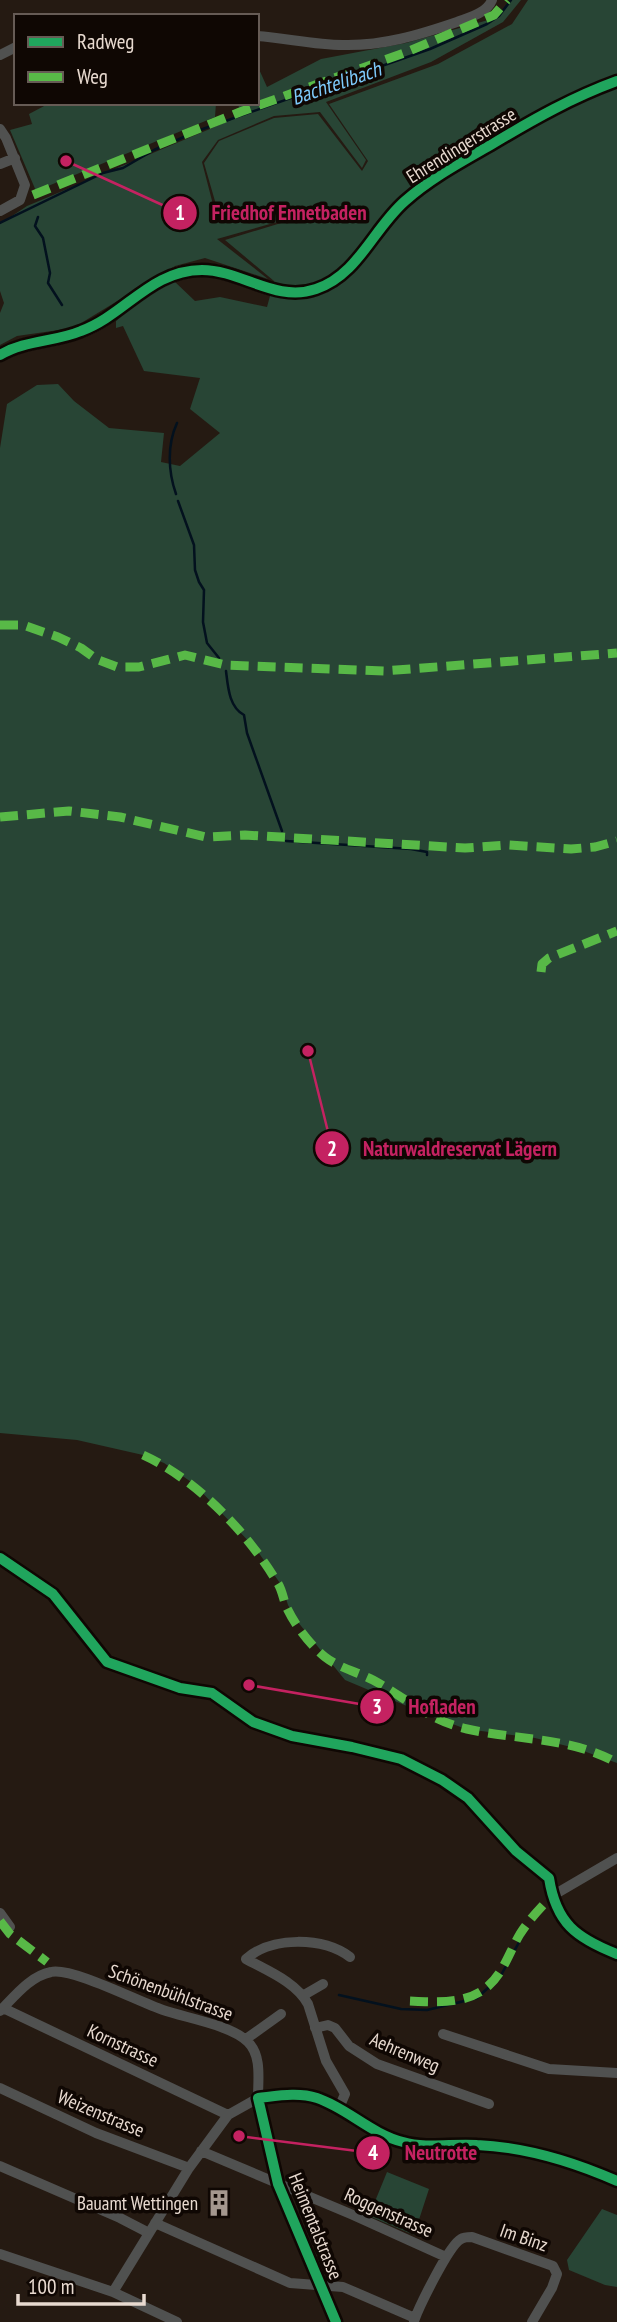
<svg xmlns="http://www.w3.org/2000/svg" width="617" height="2322" viewBox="0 0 617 2322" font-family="'PT Sans Narrow',sans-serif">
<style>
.green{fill:#284535}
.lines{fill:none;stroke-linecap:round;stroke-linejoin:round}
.stream{stroke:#03111e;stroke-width:2.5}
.street{stroke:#505150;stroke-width:10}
.secondary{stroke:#505453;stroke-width:14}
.quiet{stroke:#58b947;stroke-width:9;stroke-dasharray:18 9;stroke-linecap:butt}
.cycleway-casing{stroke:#0f0703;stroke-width:15}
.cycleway{stroke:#20a55d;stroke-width:10}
.labels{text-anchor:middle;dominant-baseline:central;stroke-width:7;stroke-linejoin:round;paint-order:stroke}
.street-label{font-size:19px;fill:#e8dad0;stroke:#0f0703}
.poi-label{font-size:19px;fill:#e8dad0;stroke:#0f0703;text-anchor:end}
.water-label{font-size:21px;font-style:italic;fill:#7dc9fa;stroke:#0f0703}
.leader{fill:none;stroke:#c42261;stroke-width:2.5}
.callout-dot{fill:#c42261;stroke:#0f0703;stroke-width:2.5}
.mark-label{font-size:21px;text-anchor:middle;font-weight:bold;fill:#fff}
.callout-label{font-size:21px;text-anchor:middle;font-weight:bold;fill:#c42261;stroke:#0f0703;stroke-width:7;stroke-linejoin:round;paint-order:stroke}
</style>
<rect width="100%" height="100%" fill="#251a12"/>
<path class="green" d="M 512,0 L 521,0 L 503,22 L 431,62 L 326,102 L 366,160 L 362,168 L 320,112 L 274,116 L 218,140 L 202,162 L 217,220 L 271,208 L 219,215 L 204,163 L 219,141 L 274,118 L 318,114 L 362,171 L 368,161 L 329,104 L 438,64 L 512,24 L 528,0 L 617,0 L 617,1763 L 575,1748 L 535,1738 L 466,1729 L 428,1715 L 345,1680 L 297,1621 L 288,1605 L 282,1586 L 256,1549 L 194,1484 L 164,1463 L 143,1455 L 77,1440 L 0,1433 L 0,448 L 7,404 L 37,385 L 58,384 L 74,401 L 109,428 L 164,433 L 161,462 L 180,466 L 220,433 L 190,409 L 200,378 L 144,371 L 123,326 L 116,328 L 116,321 L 148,294 L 174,281 L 195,301 L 220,297 L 267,307 L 274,281 L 225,240 L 281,223 L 276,207 L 273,207 L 277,222 L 217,239 L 268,279 L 205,258 L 175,266 L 73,328 L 17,336 L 0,345 L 0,313 L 4,303 L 0,291 L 0,224 L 27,206 L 243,115 L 237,103 L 257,103 L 258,67 L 267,87 L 321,59 L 406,43 L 499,17 Z
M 87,103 L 216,103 L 215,117 L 36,191 L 10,130 L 32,124 L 29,114 L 46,105 L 86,105 Z
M 387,2172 L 429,2189 L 414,2235 L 369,2216 Z
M 602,2209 L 617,2215 L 617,2287 L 605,2285 L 569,2270 L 567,2260 Z"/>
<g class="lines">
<path class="stream" d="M 38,217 L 35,226 L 43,238 L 50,273 L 48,283 L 62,305
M 0,223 L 103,173 L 123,168 L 154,150 L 200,130 L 430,49 L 487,24 L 499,16 L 511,0
M 176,494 C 168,471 167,445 177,423
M 178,501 L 194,545 L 195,570 L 199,582 L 204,590 L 203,622 L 207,643 L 219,658
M 226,671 C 228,687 229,707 244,715 L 247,733 L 282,831
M 286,841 L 411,849 L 427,852 L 427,855
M 339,1995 L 401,2009 L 427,2010 L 477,1998 L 500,1977 L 523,1935"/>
<path class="street" d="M 257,36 C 286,38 314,45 343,45 C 383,46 419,35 457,22 C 470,17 487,13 492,0
M 0,55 L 16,47
M 0,129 L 6,138 L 25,185 L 20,200 L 0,211
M 0,164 L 15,158
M 0,1558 L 53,1594 L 107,1662 L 180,1688 L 212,1693 L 253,1722 L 292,1736 L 352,1747 L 401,1759 L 442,1780 L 468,1798 L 516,1851 L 549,1878 C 556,1923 576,1938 617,1954
M 552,1896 L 617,1858
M 0,1913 L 10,1927
M 304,1995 L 323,1984
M 3,2008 L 228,2115
M 0,2011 C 14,1997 30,1976 51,1972 C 72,1967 139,2002 163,2010 C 186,2018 231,2025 248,2042 C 262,2056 258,2079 258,2098 L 228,2115 L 189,2168 L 113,2292
M 315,2028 L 328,2025 L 335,2028 L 349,2046 L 377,2064 L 489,2104
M 443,2034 L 549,2069 L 617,2073
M 246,2039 L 281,2014
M 0,2088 L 96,2133 L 189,2168
M 339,2108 L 345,2094 L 326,2061 L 308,2004 C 296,1982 268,1971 246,1959 C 272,1936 323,1937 350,1957
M 201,2151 L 353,2215 L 446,2257
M 0,2166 L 120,2218 L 149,2233
M 155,2223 L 290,2283 L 343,2287 L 415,2318
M 0,2254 L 113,2292 L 177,2322
M 414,2321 C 419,2307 449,2245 461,2239 C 464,2237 468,2237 472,2237 L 553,2266 L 557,2274 L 552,2288 L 532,2322
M 336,2322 L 278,2184 L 258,2098 C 277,2096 298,2092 317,2098 C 347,2108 371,2134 403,2142 C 427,2149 453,2143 477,2145 C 525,2147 574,2162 617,2181"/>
<path class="secondary" d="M 0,355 C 25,340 55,342 81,331 C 125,315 151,270 202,270 C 241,270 276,303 316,289 C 358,275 373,229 405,201 C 432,177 463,161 494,143 C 534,119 573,97 617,81"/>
<path class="quiet" d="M 33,195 L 240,112 L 407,52 L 494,15 L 507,0
M 0,625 L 23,625 L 58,637 L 81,648 L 96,659 L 117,667 L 139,667 L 185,655 L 225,665 L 384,671 L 617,653
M 0,817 L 69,811 L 120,817 L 206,837 L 245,835 L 465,848 L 508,845 L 571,849 L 595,847 L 617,841
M 541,972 L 542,964 L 549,958 L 617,931
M 143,1455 C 196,1479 247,1532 277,1582 C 282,1589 283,1598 286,1606 C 294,1624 310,1645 325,1657 C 339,1668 358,1672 373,1680 C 406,1698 428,1720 467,1729 C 515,1740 572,1737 617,1763
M 0,1921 L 10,1934 L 47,1962
M 410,2001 C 433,2002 460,2004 480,1992 C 502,1979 508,1954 520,1934 C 529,1920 540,1908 552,1896"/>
<defs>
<path id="cycleway" d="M 0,355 C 25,340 55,342 81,331 C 125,315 151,270 202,270 C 241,270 276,303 316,289 C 358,275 373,229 405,201 C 432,177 463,161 494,143 C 534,119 573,97 617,81
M 0,1558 L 53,1594 L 107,1662 L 180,1688 L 212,1693 L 253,1722 L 292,1736 L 352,1747 L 401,1759 L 442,1780 L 468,1798 L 516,1851 L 549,1878 C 556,1923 576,1938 617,1954
M 336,2322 L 278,2184 L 258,2098 C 277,2096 298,2092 317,2098 C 347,2108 371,2134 403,2142 C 427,2149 453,2143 477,2145 C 525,2147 574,2162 617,2181"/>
</defs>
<use href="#cycleway" class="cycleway-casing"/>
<use href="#cycleway" class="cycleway"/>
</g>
<defs>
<symbol id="building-bare" viewBox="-9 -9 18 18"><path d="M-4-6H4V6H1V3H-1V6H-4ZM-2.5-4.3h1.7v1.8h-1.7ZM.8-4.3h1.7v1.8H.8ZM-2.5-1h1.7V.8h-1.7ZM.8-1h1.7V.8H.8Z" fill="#a4978e" stroke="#0f0703" stroke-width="2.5" paint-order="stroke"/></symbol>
</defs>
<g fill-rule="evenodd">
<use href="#building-bare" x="200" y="2184" width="38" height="38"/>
</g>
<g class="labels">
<g class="street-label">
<text transform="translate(461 145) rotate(-32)">Ehrendingerstrasse</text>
<text transform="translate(171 1992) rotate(20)">Schönenbühlstrasse</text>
<text transform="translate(123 2045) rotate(25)">Kornstrasse</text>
<text transform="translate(405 2052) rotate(23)">Aehrenweg</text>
<text transform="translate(101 2113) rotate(23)">Weizenstrasse</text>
<text transform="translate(389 2212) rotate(24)">Roggenstrasse</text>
<text transform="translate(316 2226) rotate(68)">Heimentalstrasse</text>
<text transform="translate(524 2237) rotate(19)">Im Binz</text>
</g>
<g class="poi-label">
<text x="198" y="2203">Bauamt Wettingen</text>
</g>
<g class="water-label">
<text transform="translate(336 83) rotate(-19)">Bachtelibach</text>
</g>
</g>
<path class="leader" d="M66 161L180 213M308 1051L332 1148M249 1685L377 1707M239 2136L373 2153"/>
<g class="callout-dot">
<circle cx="66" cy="161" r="7"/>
<circle cx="308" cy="1051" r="7"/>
<circle cx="249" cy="1685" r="7"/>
<circle cx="239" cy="2136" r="7"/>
<circle cx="180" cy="213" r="18"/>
<circle cx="332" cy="1148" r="18"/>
<circle cx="377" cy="1707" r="18"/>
<circle cx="373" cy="2153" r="18"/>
</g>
<g class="mark-label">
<text x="180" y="220">1</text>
<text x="332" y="1156">2</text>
<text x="377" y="1714">3</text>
<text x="373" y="2160">4</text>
</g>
<g class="callout-label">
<text x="289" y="220">Friedhof Ennetbaden</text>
<text x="460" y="1156">Naturwaldreservat Lägern</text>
<text x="442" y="1714">Hofladen</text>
<text x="441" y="2160">Neutrotte</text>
</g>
<rect x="14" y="14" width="245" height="91" fill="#0f0703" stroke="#665b55" stroke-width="2"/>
<rect x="28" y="37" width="35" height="10" fill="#20a55d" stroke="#665b55" stroke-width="2"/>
<text x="77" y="49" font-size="21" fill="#e8dad0">Radweg</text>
<rect x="28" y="72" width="35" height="10" fill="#58b947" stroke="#665b55" stroke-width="2"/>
<text x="77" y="84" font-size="21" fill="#e8dad0">Weg</text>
<path d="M18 2294v10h126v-10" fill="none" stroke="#e8dad0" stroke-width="3.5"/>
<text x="28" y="2294" font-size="21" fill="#e8dad0" stroke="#0f0703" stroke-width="5" paint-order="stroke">100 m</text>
</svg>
